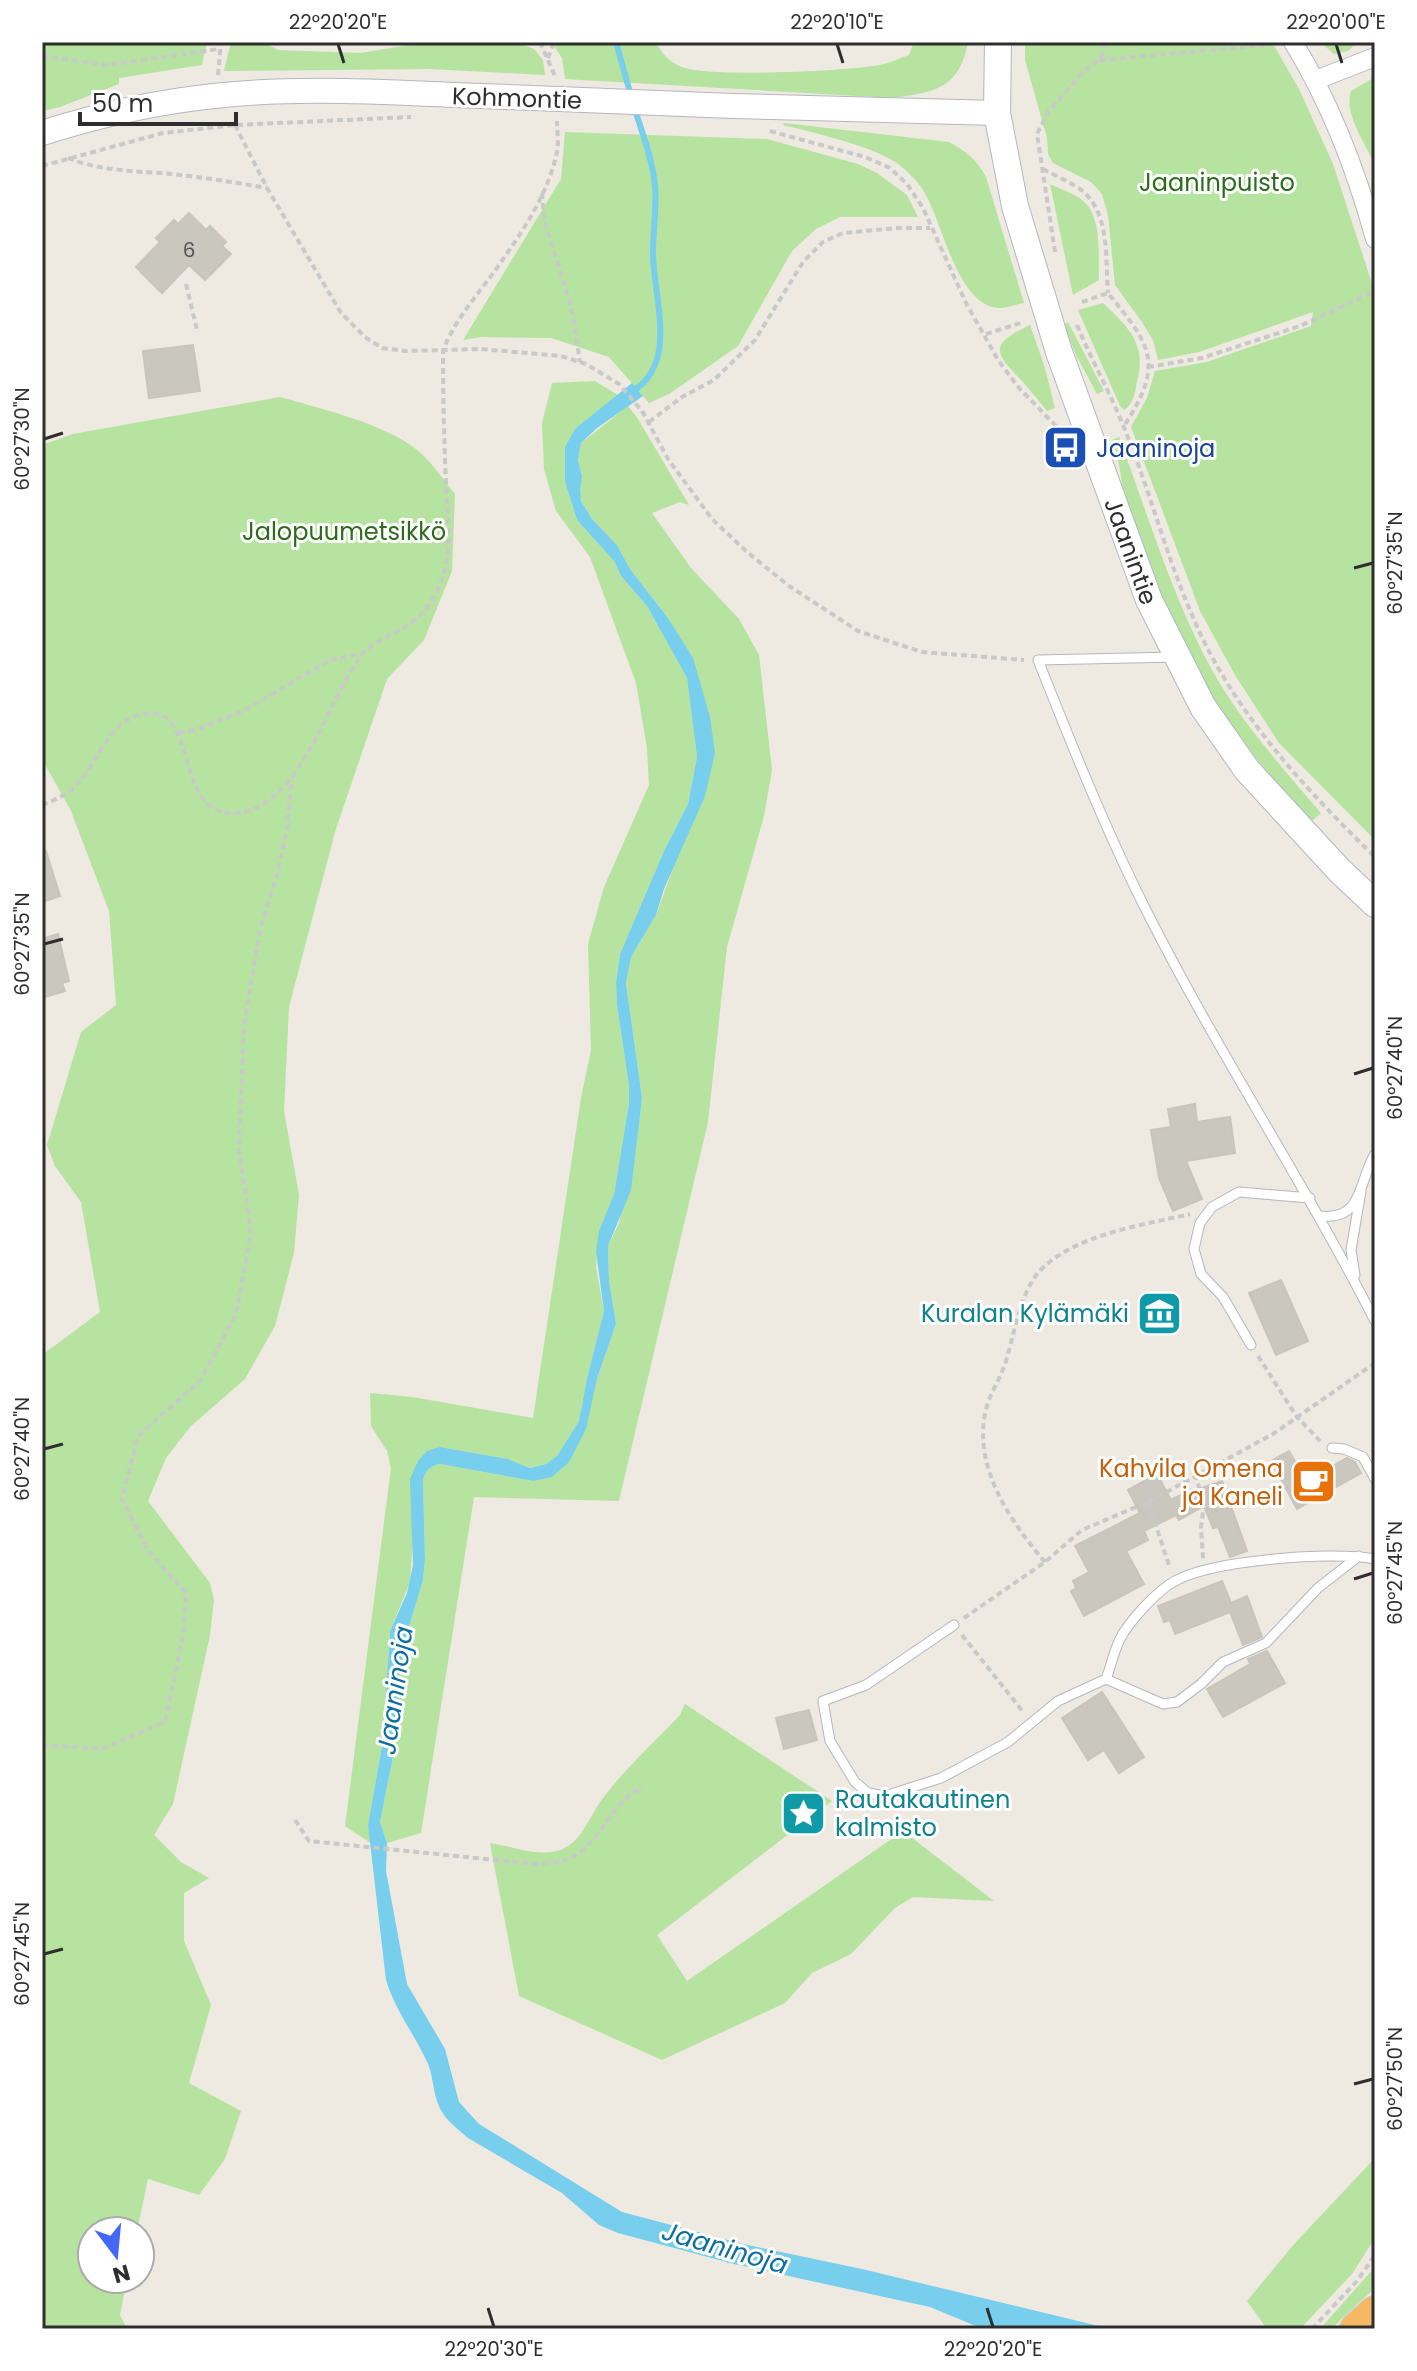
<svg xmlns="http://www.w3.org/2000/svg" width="1417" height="2371" viewBox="0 0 1417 2371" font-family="Poppins,sans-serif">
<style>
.green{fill:#b6e39f}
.water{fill:#77ceed}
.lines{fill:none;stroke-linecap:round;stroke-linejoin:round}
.stream{stroke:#77ceed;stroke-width:6}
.building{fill:#cac7bf;stroke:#cac4ba;stroke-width:2}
.service-casing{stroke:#b4b7c0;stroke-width:11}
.minor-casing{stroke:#b4b7c0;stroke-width:20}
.tertiary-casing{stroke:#b4b7c0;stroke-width:26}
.secondary-casing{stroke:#b4b7c0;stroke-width:28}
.trunk-casing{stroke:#c9c9c9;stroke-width:32}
.path{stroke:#c9c9c9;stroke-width:4;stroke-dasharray:6 4;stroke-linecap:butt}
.service{stroke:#fff;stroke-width:9}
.minor{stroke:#fff;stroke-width:18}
.tertiary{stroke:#fff;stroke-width:24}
.secondary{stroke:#fff;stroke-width:26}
.trunk{stroke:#f6b862;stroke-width:30}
.tertiary-bridge-casing{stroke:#b4b7c0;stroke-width:26;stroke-linecap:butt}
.tertiary-bridge{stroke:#fff;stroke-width:24}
.ticks{fill:none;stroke:#2e2e2e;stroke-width:3}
.labels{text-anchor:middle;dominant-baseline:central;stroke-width:6;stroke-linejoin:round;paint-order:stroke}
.number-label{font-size:20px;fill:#555452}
.street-label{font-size:24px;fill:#2e2e2e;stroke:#fff}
.park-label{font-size:24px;fill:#2d6c1c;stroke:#fff}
.transit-label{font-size:24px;fill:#164399;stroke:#fff;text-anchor:start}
.culture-label{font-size:24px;fill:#0d838f;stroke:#fff;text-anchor:end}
.food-label{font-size:24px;fill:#c56008;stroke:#fff;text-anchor:end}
.water-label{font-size:26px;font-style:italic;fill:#106e9f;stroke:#fff}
.neatline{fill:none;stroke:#2e2e2e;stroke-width:3}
.ticks-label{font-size:20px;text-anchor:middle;fill:#2e2e2e}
</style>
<rect width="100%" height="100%" fill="#eee9e1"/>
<path class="green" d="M 42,42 L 207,42 L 202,65 L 119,78 L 119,84 L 60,107 L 42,111 Z
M 231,42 L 263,42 L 278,50 L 361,53 L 427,42 L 516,42 L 534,49 L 543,60 L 545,75 L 430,69 L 224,71 Z
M 551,42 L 656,42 C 662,54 669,62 682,67 C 710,78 847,71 880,65 C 890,63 900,58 909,55 L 914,42 L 968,42 C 959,90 934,92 892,98 L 565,79 L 562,58 Z
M 1025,42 L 1272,42 L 1299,89 L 1333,164 L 1375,293 L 1375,840 L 1279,743 L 1235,675 L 1200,611 L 1131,427 L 1147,398 L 1155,371 L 1207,362 L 1311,326 L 1313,312 L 1199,352 L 1158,360 L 1153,340 L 1142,322 L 1115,285 L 1108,215 L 1102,194 L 1091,182 L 1053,163 L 1048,154 L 1047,138 L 1025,60 Z
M 1320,42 L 1357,42 L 1348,51 L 1334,54 Z
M 1375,77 L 1375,166 C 1367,145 1343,114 1351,91 Z
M 784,123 L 949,142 C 966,151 977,160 986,177 L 1024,303 C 1017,304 1008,308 1000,308 C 956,307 943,220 923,190 C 918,182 910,174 903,168 C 883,148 811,132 783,125 Z
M 565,132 L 767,139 L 858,164 L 877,173 L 907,195 L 918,217 L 840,217 L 816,229 L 792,251 L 738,346 L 669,394 L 649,403 L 609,357 L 551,338 L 481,337 L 463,340 L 561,179 Z
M 1050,184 C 1062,190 1080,195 1088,206 C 1102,225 1098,258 1099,280 L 1073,295 Z
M 1103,303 C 1129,328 1147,344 1137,381 C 1135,393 1134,403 1124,410 L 1120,406 L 1078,310 Z
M 1068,322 L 1104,391 L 1097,394 L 1076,355 L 1064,325 Z
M 1030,325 L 1045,368 L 1055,408 L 1047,411 C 1039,401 1031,391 1023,382 C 995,353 987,345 1030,325 Z
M 595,381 L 618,395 L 575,430 L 565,447 L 565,482 L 577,520 L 614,561 L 621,576 L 647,606 L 687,678 L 697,757 L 688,804 L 664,851 L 620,954 L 616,983 L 617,1005 L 629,1086 L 629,1103 L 614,1194 L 599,1231 L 596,1267 L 604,1311 L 587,1378 L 579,1421 L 557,1456 L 546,1464 L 530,1468 L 508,1459 L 440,1447 L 418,1461 L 410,1582 L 390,1631 L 383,1740 L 368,1825 L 372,1844 L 345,1826 L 391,1468 L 387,1451 L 371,1426 L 370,1393 L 412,1397 L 533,1418 L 581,1098 L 591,1050 L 588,944 L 604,887 L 649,785 L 647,748 L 636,683 L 590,557 L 556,511 L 544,469 L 542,423 L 552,383 Z
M 280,397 C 319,408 376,422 409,444 C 428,456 441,477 455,494 L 452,571 L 424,640 L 387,679 L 335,832 L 289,1007 L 284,1111 L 299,1195 L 294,1253 L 275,1326 L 245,1379 L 190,1427 L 166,1458 L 148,1501 L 210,1583 L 214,1600 L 210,1635 L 173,1804 L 154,1835 L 181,1862 L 209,1878 L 184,1893 L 184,1941 L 211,2005 L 189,2083 L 241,2111 L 225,2159 L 199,2195 L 148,2179 L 137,2231 L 92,2231 L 92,2279 L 127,2279 L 120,2315 L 127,2329 L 42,2329 L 42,1355 L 100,1312 L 81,1202 L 55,1166 L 47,1145 L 81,1032 L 116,1005 L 109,911 L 71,811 L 42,759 L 42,445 L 73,434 Z
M 628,406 L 638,419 L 689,505 L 680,502 L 652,513 L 691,568 L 739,619 L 759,655 L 772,770 L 764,816 L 727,947 L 708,1122 L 619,1501 L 474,1497 L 421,1833 L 387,1843 L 380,1822 L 398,1732 L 399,1675 L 405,1640 L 423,1580 L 425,1559 L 423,1480 C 426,1470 430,1466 440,1464 L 533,1481 L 569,1462 L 616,1324 L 609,1280 L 608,1246 L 619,1223 L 642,1098 L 626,983 L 631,957 L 656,915 L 715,753 L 668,618 L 630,569 L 617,545 L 592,519 L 581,501 L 579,489 L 582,476 L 578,460 L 581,443 Z
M 1119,437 C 1146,510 1169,586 1204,655 C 1233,713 1279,764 1321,813 L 1311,822 C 1267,773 1224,723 1193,665 C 1166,615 1147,559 1128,505 C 1120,484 1121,461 1112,440 Z
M 685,1704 L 832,1801 L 657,1935 L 687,1981 L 903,1831 L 994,1901 L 913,1897 L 895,1908 L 851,1954 L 812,1973 L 785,2003 L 662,2060 L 519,1996 L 490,1843 C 510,1846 537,1856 557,1851 C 581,1845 588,1818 601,1801 C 622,1771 655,1742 680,1715 Z
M 1375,2158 L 1375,2238 L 1352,2274 L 1300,2329 L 1267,2329 L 1247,2301 L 1295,2243 Z
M 1375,2267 L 1375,2288 L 1331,2329 L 1320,2329 Z"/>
<path class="water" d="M 632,383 L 643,396 L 597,428 L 581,443 L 578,460 L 582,476 L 580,489 L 581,501 L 592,519 L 617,545 L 630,569 L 668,618 L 693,658 L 710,717 L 715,753 L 705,796 L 664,889 L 656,915 L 631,957 L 626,983 L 642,1098 L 631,1190 L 608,1246 L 609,1280 L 616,1324 L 597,1379 L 586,1429 L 569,1462 L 552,1477 L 533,1481 L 440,1464 C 430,1466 426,1470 423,1480 L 425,1559 L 423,1580 L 405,1640 L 399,1675 L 398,1732 L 380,1822 L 387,1843 L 386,1871 L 407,1984 L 445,2049 L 459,2102 L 479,2124 L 622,2212 L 743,2244 L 862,2269 L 1111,2329 L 983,2329 L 930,2307 L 734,2264 L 618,2233 L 599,2225 L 562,2193 L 468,2138 C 459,2130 448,2122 442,2112 C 433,2098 434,2078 428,2064 C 415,2035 395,2010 386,1980 L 368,1825 L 383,1740 L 390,1631 L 407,1593 L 413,1565 L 410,1479 L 418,1461 L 427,1451 L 440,1447 L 508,1459 L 530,1468 L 546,1464 L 557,1456 L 579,1421 L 587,1378 L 604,1311 L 596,1251 L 599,1231 L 614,1194 L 629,1103 L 629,1086 L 617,1005 L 616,983 L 620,954 L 664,851 L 688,804 L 697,757 L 687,678 L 647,606 L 621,576 L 614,561 L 577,520 L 565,482 L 565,447 L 575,429 Z"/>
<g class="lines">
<path class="stream" d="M 616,42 L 631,96
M 633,391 C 679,362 653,297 653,253 C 653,230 657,207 655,185 C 652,158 642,132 634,107"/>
</g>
<path class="building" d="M 189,213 L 206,230 L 210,226 L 226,242 L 222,246 L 231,254 L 205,280 L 189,265 L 162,293 L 136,267 L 160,242 L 156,238 L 174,220 L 178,224 Z
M 193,345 L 200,391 L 149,398 L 143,351 Z
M 46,851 L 60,896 L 42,902 L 42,852 Z
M 58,934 L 69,981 L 62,983 L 65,991 L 42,998 L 42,939 Z
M 1195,1104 L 1197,1122 L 1230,1117 L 1235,1153 L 1186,1161 L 1202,1199 L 1173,1211 L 1159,1178 L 1151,1130 L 1171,1127 L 1168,1109 Z
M 1281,1280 L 1308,1341 L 1276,1355 L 1249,1293 Z
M 1289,1451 L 1306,1481 L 1347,1458 L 1355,1462 L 1361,1473 L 1297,1509 L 1271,1461 Z
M 1157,1474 L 1171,1500 L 1192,1489 L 1193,1491 L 1222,1481 L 1247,1551 L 1230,1557 L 1218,1527 L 1213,1528 L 1204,1506 L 1179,1520 L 1176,1515 L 1144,1531 L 1148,1540 L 1126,1551 L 1144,1584 L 1084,1616 L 1071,1591 L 1076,1588 L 1073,1581 L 1089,1572 L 1075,1546 L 1140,1513 L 1128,1490 Z
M 1222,1581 L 1231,1603 L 1247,1596 L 1262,1637 L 1243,1645 L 1230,1612 L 1175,1634 L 1170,1620 L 1164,1622 L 1158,1606 Z
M 1267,1651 L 1285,1683 L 1223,1717 L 1207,1689 L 1250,1664 L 1248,1659 Z
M 1102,1692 L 1144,1757 L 1119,1773 L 1104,1750 L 1088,1760 L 1062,1718 Z
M 809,1710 L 817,1740 L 784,1749 L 776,1718 Z"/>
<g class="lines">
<defs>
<path id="service" d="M 1176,657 L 1038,660 C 1071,743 1104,826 1144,906 C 1215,1048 1303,1180 1375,1321
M 1320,1216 C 1364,1221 1358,1181 1375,1154
M 1355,1275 L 1351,1250 L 1361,1191
M 1251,1345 L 1223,1297 L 1201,1274 L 1194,1249 L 1200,1223 L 1212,1207 L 1239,1192 L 1310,1198
M 1332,1448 L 1344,1449 L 1363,1457 L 1375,1479
M 954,1625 L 866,1685 L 823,1701 L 830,1741 L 855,1782 L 868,1793 L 885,1796 L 941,1778 L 1008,1742 L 1058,1701 L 1106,1679 C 1111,1666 1114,1651 1120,1639 C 1129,1621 1158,1590 1175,1581 C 1213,1560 1332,1551 1375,1559
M 1106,1679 L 1163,1704 L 1177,1702 L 1201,1684 L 1223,1662 L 1266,1643 L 1318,1588 L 1359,1556"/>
<path id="minor" d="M 1293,42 C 1331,104 1356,169 1375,239
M 1316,80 L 1375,57"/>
<path id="tertiary" d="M 733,106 L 997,113
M 42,133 C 99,115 155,102 214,96 C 303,86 393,93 482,96"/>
<g id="secondary">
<path id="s1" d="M 998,42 L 997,113 L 1015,206 L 1059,352 L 1149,600 L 1203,707 L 1247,770 L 1339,870 L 1375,904"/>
</g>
<path id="trunk" d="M 1355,2329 L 1375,2311"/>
</defs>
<use href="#service" class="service-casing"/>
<use href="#minor" class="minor-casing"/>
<use href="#tertiary" class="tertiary-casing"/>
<use href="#secondary" class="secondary-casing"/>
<use href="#trunk" class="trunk-casing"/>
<path class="path" d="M 540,42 L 555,76
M 42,56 L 108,65 L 219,49
M 548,58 L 554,42
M 1100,60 L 1268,45 L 1272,42
M 218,75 L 221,42
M 235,125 L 267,188 L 341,313 L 365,337 L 382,348 L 405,351 L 481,349 L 561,356 L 586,364 L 619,384 L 642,411 L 668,459 L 712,519 L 747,552 L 789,586 L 858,631 L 922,652 L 1024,660
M 770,131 L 865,157 L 890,168 L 907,184 L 923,208 L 966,303 L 998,360 L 1019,388 L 1058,428 L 1065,448
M 68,158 C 99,170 128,171 160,173 C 196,176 232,182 267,188
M 42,166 L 163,133 L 235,125 L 411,117
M 1043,169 C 1054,175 1066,180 1077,187 C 1111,209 1105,257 1108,293
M 542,193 L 544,220 L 571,306 L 580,362
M 1055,252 L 1037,134 L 1048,112 L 1084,71 L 1100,60 L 1105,42
M 186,284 L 197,330
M 1082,302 L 1108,293 C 1151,346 1165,363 1124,426
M 1077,325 C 1091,359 1109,391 1123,425 C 1149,487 1165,553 1192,615 C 1231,709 1303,787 1375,857
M 986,334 L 1024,322
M 42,363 L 44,363
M 1148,367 L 1202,358 L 1300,326 L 1375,291
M 649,422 L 682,397 L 714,380 L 755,340 L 803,262 L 823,242 L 843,233 L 897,228 L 930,228
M 179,733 L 198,729 L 245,710 L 330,660 L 362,654
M 42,805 C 55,800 69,794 78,783 C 98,762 110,719 143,714 C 200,704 173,810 230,813 C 297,816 327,702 360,657 C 369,645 386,637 400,630 C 424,618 439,594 445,569 C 452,543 447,510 446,484 C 444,439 443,394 443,350 C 458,314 480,293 501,262 C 524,230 549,191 557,152 C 559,142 557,131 557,121
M 1258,1356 L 1297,1417 L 1321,1442
M 1195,1474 L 1204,1504 L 1201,1527 L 1203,1558
M 1148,1502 L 1170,1568
M 1045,1562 C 1010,1521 972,1466 986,1409 C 991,1391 1002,1376 1007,1358 C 1014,1333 1021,1293 1038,1273 C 1071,1235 1143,1225 1190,1214
M 964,1618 L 1045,1562 L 1082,1530 L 1148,1502 L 1273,1434 L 1375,1363
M 962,1635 L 1024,1713
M 42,1745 L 102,1749 L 165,1722 L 183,1636 L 186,1593 L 148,1551 L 122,1499 L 138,1436 L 200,1381 L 236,1314 L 251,1234 L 239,1148 L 244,1024 L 260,930 L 276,878 L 287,830 L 292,780
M 295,1820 L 309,1841 L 535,1864 C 543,1863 553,1863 561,1861 C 599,1853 607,1803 643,1787
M 1312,2329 L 1357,2281 L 1375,2255"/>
<use href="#service" class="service"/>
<use href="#minor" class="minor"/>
<use href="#tertiary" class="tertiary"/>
<use href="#secondary" class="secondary"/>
<use href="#trunk" class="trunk"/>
<defs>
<path id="tertiary-bridge" d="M 482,96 L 733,106"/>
</defs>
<use href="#tertiary-bridge" class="tertiary-bridge-casing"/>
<use href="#tertiary-bridge" class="tertiary-bridge"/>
</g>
<path class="ticks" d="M 338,44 L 344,63M 837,44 L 843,63M 1336,44 L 1342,63M 44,439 L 63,433M 1354,568 L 1373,563M 44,944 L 63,939M 1354,1074 L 1373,1068M 44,1449 L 63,1444M 1354,1579 L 1373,1573M 44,1954 L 63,1949M 1354,2084 L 1373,2079M 488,2308 L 494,2327M 987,2308 L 993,2327"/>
<defs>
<symbol id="bus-square" viewBox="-11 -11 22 22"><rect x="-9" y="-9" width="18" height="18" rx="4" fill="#1a4fb4" stroke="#fff"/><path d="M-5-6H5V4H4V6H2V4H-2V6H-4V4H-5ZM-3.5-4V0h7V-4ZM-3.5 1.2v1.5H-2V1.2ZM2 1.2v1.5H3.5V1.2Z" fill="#fff"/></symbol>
<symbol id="museum-square" viewBox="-11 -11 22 22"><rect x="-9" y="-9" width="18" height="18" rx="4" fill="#0f9aa8" stroke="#fff"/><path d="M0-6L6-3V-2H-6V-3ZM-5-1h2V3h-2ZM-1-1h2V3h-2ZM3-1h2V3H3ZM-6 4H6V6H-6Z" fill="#fff"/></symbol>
<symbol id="cafe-square" viewBox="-11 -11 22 22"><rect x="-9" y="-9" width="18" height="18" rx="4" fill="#e8710a" stroke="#fff"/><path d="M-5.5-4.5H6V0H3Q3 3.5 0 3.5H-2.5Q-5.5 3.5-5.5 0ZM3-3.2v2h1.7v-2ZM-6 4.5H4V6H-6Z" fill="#fff"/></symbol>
<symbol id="sight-square" viewBox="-11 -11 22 22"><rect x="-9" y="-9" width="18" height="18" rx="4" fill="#0f9aa8" stroke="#fff"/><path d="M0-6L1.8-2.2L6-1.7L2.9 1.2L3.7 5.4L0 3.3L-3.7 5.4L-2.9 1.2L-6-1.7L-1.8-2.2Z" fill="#fff"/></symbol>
</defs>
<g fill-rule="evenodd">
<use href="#bus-square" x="1040" y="422" width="51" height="51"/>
<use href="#museum-square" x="1134" y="1288" width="51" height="51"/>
<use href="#cafe-square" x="1288" y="1456" width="51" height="51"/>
<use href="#sight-square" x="778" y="1788" width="51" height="51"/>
</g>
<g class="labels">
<g class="number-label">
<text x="189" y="250">6</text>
</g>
<g class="street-label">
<text transform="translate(517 98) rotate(2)">Kohmontie</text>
<text stroke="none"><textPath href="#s1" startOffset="530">Jaanintie</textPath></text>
</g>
<g class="park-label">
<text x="1217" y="182">Jaaninpuisto</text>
<text x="344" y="531">Jalopuumetsikkö</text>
</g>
<g class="transit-label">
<text x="1096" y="448">Jaaninoja</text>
</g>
<g class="culture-label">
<text x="1129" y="1313">Kuralan Kylämäki</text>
<text x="835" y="1799" text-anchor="start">Rautakautinen<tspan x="835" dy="28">kalmisto</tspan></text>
</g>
<g class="food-label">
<text x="1283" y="1468">Kahvila Omena<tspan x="1283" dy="28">ja Kaneli</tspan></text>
</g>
<g class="water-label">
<text transform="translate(395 1690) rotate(-82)">Jaaninoja</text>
<text transform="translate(725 2248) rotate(16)">Jaaninoja</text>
</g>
</g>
<rect width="1417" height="2371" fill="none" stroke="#ffffff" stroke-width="88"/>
<g transform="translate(116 2255) rotate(164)"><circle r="38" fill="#ffffff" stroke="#ababab" stroke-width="2"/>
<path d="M0-6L14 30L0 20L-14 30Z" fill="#4567f7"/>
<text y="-12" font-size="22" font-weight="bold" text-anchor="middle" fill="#2e2e2e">N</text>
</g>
<path d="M80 112v12h156v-12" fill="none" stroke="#2e2e2e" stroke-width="4"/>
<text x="92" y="112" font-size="24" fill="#2e2e2e" stroke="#ffffff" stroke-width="6" paint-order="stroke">50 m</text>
<rect x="44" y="44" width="1329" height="2283" class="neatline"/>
<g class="ticks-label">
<text x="338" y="29">22°20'20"E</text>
<text x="837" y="29">22°20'10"E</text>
<text x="1336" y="29">22°20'00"E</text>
<text transform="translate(22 439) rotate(-90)" y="7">60°27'30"N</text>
<text transform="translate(1395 563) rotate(-90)" y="7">60°27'35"N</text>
<text transform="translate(22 944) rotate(-90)" y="7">60°27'35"N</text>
<text transform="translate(1395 1068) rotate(-90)" y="7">60°27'40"N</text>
<text transform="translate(22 1449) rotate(-90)" y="7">60°27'40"N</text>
<text transform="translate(1395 1573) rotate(-90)" y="7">60°27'45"N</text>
<text transform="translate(22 1954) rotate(-90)" y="7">60°27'45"N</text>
<text transform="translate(1395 2079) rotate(-90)" y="7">60°27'50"N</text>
<text x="494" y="2356">22°20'30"E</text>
<text x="993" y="2356">22°20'20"E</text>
</g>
</svg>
